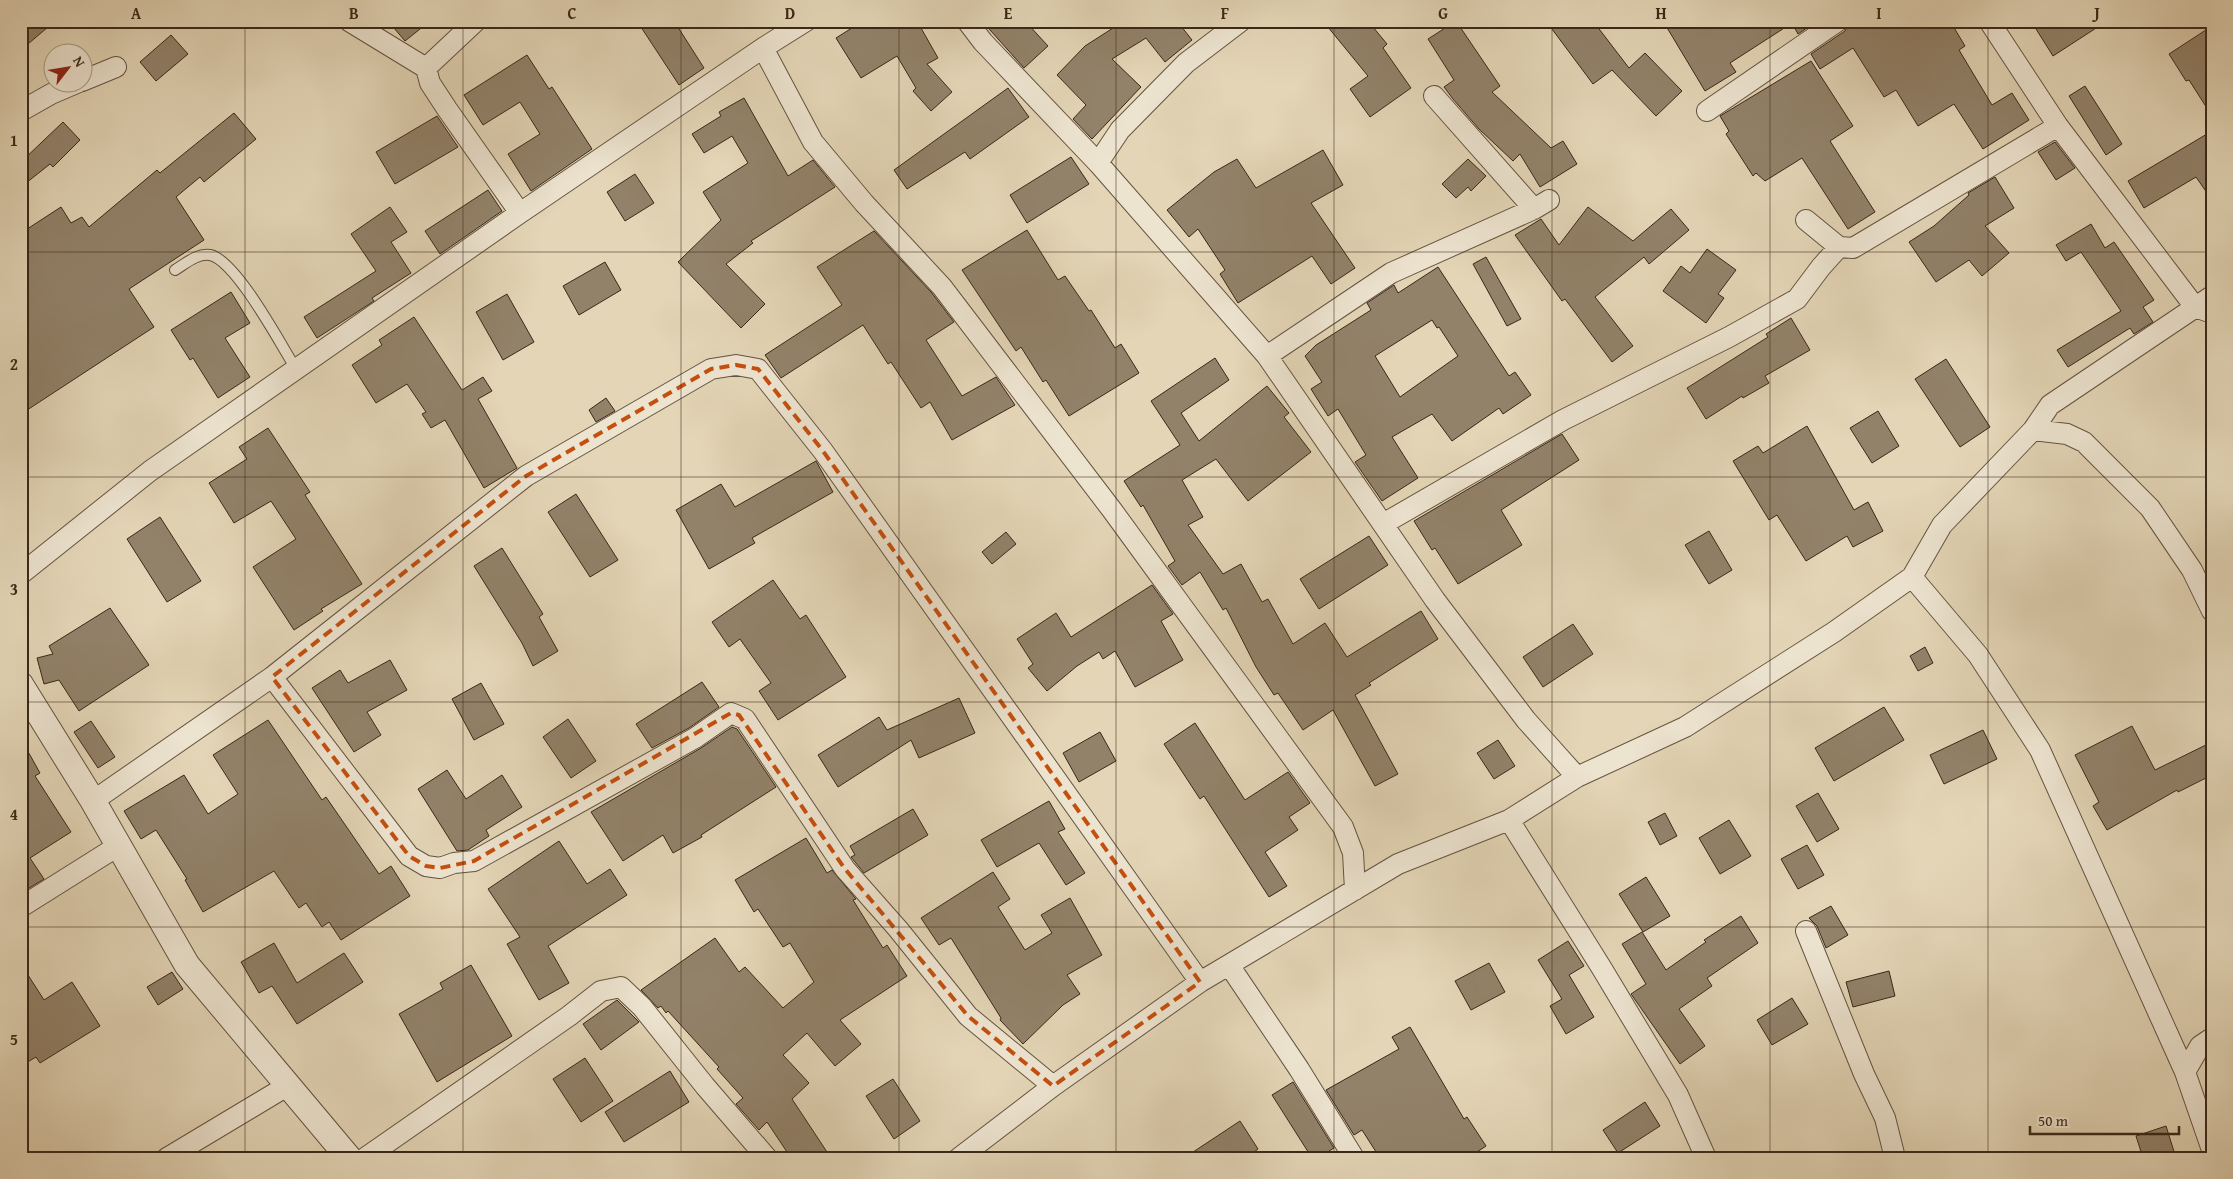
<svg xmlns="http://www.w3.org/2000/svg" width="2233" height="1179" viewBox="0 0 2233 1179" font-family="'Gentium Book Plus',serif">
<style>
.building{fill:#92826a;stroke:#3a2818;fill-rule:evenodd}
.lines{fill:none;stroke-linecap:round;stroke-linejoin:round}
.service-casing{stroke:#645340;stroke-width:12}
.minor-casing{stroke:#645340;stroke-width:22}
.tertiary-casing{stroke:#645340;stroke-width:27}
.service{stroke:#ede4d0;stroke-width:10}
.minor{stroke:#ede4d0;stroke-width:20}
.tertiary{stroke:#ede4d0;stroke-width:25}
.marked{fill:none;stroke:#c54f0e;stroke-width:4;stroke-dasharray:10 6;stroke-linejoin:round}
.grid{fill:none;stroke:#3a2818;stroke-width:1;stroke-opacity:0.55}
.neatline{fill:none;stroke:#3a2818;stroke-width:2}
.grid-label{font-size:16px;text-anchor:middle;font-weight:bold;fill:#3a2818}
</style>
<rect width="100%" height="100%" fill="#e3d5b6"/>
<filter id="stains"><feTurbulence type="fractalNoise" baseFrequency=".004" numOctaves="4"/><feColorMatrix values="0 0 0 0 .2 0 0 0 0 .09 0 0 0 0 .02 0 0 0 .5 -.17"/></filter>
<radialGradient id="worn" r=".72"><stop offset=".6" stop-color="#630" stop-opacity="0"/><stop offset="1" stop-color="#630" stop-opacity=".3"/></radialGradient>
<path class="building" d="M 21,21 L 55,21 L 21,50 Z
M 388,21 L 430,21 L 405,41 Z
M 637,21 L 674,21 L 704,68 L 679,85 Z
M 863,21 L 917,21 L 938,58 L 927,64 L 952,92 L 931,111 L 913,91 L 916,88 L 897,56 L 861,78 L 836,38 Z
M 982,21 L 1025,21 L 1048,46 L 1024,68 Z
M 1124,21 L 1177,21 L 1192,40 L 1165,62 L 1146,38 L 1112,59 L 1141,87 L 1092,139 L 1073,119 L 1086,105 L 1057,75 L 1085,46 Z
M 1323,21 L 1368,21 L 1387,44 L 1383,48 L 1411,88 L 1370,117 L 1350,89 L 1368,76 Z
M 1456,21 L 1500,86 L 1492,92 L 1551,148 L 1563,141 L 1577,164 L 1540,187 L 1520,154 L 1513,161 L 1479,129 L 1453,99 L 1444,87 L 1454,80 L 1428,39 Z
M 1546,21 L 1593,21 L 1629,68 L 1645,53 L 1682,91 L 1656,116 L 1612,70 L 1593,84 Z
M 1663,21 L 1817,21 L 1798,34 L 1792,23 L 1730,63 L 1736,72 L 1705,91 Z
M 1850,21 L 1950,21 L 1965,46 L 1959,50 L 1992,105 L 2012,93 L 2029,120 L 1983,149 L 1954,104 L 1918,126 L 1896,90 L 1884,97 L 1853,48 L 1820,69 L 1811,54 L 1845,31 Z
M 2031,21 L 2107,21 L 2053,56 Z
M 2212,26 L 2212,116 L 2189,80 L 2186,81 L 2169,54 Z
M 171,35 L 188,54 L 156,81 L 140,62 Z
M 527,55 L 549,89 L 552,87 L 592,149 L 531,191 L 508,154 L 540,134 L 520,102 L 483,125 L 464,95 Z
M 1811,61 L 1853,126 L 1830,141 L 1875,212 L 1848,229 L 1802,158 L 1765,181 L 1756,173 L 1753,176 L 1726,134 L 1729,131 L 1720,116 Z
M 2085,86 L 2122,144 L 2106,155 L 2069,96 Z
M 1008,88 L 1029,117 L 970,159 L 965,152 L 907,189 L 894,170 Z
M 744,98 L 788,176 L 813,160 L 835,187 L 751,241 L 753,243 L 726,264 L 765,304 L 741,328 L 678,262 L 721,220 L 703,192 L 748,163 L 732,136 L 704,153 L 692,134 L 721,116 L 719,112 Z
M 234,113 L 256,139 L 204,182 L 200,177 L 176,197 L 204,240 L 129,289 L 154,327 L 21,414 L 21,233 L 61,207 L 71,223 L 82,217 L 89,227 L 157,170 L 160,173 Z
M 437,116 L 458,147 L 395,184 L 376,152 Z
M 63,122 L 80,140 L 53,167 L 50,164 L 21,187 L 21,162 Z
M 2212,131 L 2212,200 L 2196,177 L 2144,208 L 2128,181 Z
M 2055,142 L 2075,168 L 2056,180 L 2038,152 Z
M 1323,150 L 1343,185 L 1311,203 L 1355,268 L 1331,284 L 1312,256 L 1238,303 L 1220,274 L 1225,270 L 1198,229 L 1189,237 L 1167,210 L 1214,172 L 1237,159 L 1256,188 Z
M 1071,157 L 1089,184 L 1027,223 L 1010,195 Z
M 1468,159 L 1486,176 L 1471,191 L 1468,187 L 1456,198 L 1442,184 Z
M 635,174 L 654,203 L 625,221 L 607,192 Z
M 1995,177 L 2014,208 L 1985,226 L 2009,253 L 1982,276 L 1969,260 L 1936,282 L 1909,242 L 1934,226 L 1969,195 L 1968,193 Z
M 488,190 L 502,211 L 440,254 L 425,231 Z
M 390,207 L 407,232 L 391,242 L 411,273 L 372,298 L 374,301 L 351,316 L 317,338 L 304,317 L 376,271 L 351,234 Z
M 1588,207 L 1633,241 L 1671,209 L 1689,230 L 1649,264 L 1644,257 L 1595,297 L 1633,346 L 1612,362 L 1565,299 L 1562,301 L 1515,235 L 1541,219 L 1559,245 Z
M 2091,224 L 2105,248 L 2114,242 L 2154,300 L 2143,307 L 2153,322 L 2134,334 L 2130,328 L 2068,367 L 2057,350 L 2121,311 L 2081,252 L 2066,261 L 2056,245 Z
M 1027,230 L 1058,280 L 1065,276 L 1089,311 L 1091,310 L 1115,348 L 1121,344 L 1139,373 L 1069,416 L 1046,380 L 1043,382 L 1021,347 L 1016,351 L 962,270 Z
M 874,231 L 931,292 L 954,322 L 926,340 L 962,396 L 996,377 L 1015,405 L 952,440 L 930,402 L 921,408 L 891,362 L 888,364 L 863,325 L 781,378 L 765,355 L 842,305 L 817,267 Z
M 1707,249 L 1736,270 L 1718,294 L 1724,298 L 1706,323 L 1663,291 L 1681,266 L 1690,273 Z
M 1486,257 L 1521,319 L 1507,326 L 1473,264 Z
M 605,262 L 621,290 L 579,315 L 563,286 Z
M 1438,267 L 1509,376 L 1515,372 L 1531,395 L 1503,414 L 1499,408 L 1452,441 L 1432,414 L 1392,437 L 1418,478 L 1382,501 L 1355,462 L 1366,455 L 1338,409 L 1328,416 L 1311,389 L 1322,382 L 1305,356 L 1316,345 L 1371,310 L 1367,303 L 1394,285 L 1398,293 ZM 1432,320 L 1437,328 L 1439,327 L 1458,356 L 1400,397 L 1375,356 Z
M 231,292 L 250,323 L 225,338 L 250,377 L 218,398 L 193,358 L 190,360 L 171,330 Z
M 507,294 L 534,342 L 503,360 L 476,312 Z
M 414,317 L 462,390 L 483,377 L 492,391 L 478,399 L 517,468 L 484,488 L 445,420 L 431,428 L 422,414 L 426,412 L 407,384 L 376,403 L 352,365 L 382,345 L 379,340 Z
M 1791,318 L 1810,350 L 1765,376 L 1769,383 L 1743,398 L 1742,396 L 1706,419 L 1687,388 L 1768,337 L 1766,334 Z
M 1215,358 L 1229,380 L 1181,413 L 1199,441 L 1267,386 L 1289,413 L 1284,417 L 1311,452 L 1248,501 L 1216,459 L 1182,480 L 1203,517 L 1188,525 L 1223,574 L 1241,564 L 1262,602 L 1268,599 L 1293,644 L 1325,623 L 1347,657 L 1421,611 L 1438,639 L 1369,683 L 1371,685 L 1355,695 L 1398,774 L 1375,786 L 1333,710 L 1303,730 L 1278,693 L 1274,695 L 1256,667 L 1226,608 L 1223,610 L 1200,572 L 1182,585 L 1168,566 L 1175,561 L 1143,505 L 1141,507 L 1124,481 L 1180,445 L 1151,401 Z
M 1946,359 L 1990,427 L 1960,447 L 1915,379 Z
M 606,398 L 615,411 L 596,422 L 589,410 Z
M 1878,411 L 1899,446 L 1872,463 L 1850,428 Z
M 1807,426 L 1854,510 L 1868,502 L 1883,531 L 1853,547 L 1847,536 L 1806,561 L 1777,515 L 1769,520 L 1733,461 L 1758,446 L 1763,453 Z
M 268,428 L 310,492 L 305,495 L 362,584 L 321,609 L 323,611 L 294,630 L 253,567 L 296,539 L 271,501 L 234,523 L 209,483 L 247,459 L 239,447 Z
M 1562,434 L 1579,460 L 1501,510 L 1522,545 L 1458,584 L 1435,548 L 1432,550 L 1414,521 Z
M 816,461 L 833,492 L 752,538 L 755,543 L 709,569 L 676,510 L 721,484 L 735,507 Z
M 576,494 L 618,560 L 590,577 L 548,512 Z
M 160,517 L 201,581 L 167,602 L 127,539 Z
M 1709,531 L 1732,570 L 1709,584 L 1685,545 Z
M 1006,532 L 1016,544 L 992,564 L 982,552 Z
M 1369,536 L 1388,565 L 1319,609 L 1300,579 Z
M 502,548 L 543,614 L 539,617 L 558,651 L 533,666 L 522,643 L 474,566 Z
M 773,580 L 800,619 L 806,615 L 846,677 L 778,720 L 759,691 L 771,683 L 740,639 L 729,647 L 712,622 Z
M 1152,585 L 1173,614 L 1161,621 L 1183,660 L 1135,687 L 1115,651 L 1103,659 L 1099,652 L 1077,666 L 1047,691 L 1028,668 L 1033,664 L 1017,639 L 1056,613 L 1071,637 Z
M 110,608 L 149,665 L 79,711 L 59,680 L 44,684 L 37,658 L 53,654 L 49,646 Z
M 1573,624 L 1593,654 L 1543,687 L 1523,657 Z
M 1925,647 L 1933,663 L 1918,671 L 1910,656 Z
M 390,660 L 407,690 L 367,712 L 381,735 L 354,752 L 312,688 L 340,670 L 348,683 Z
M 702,682 L 719,707 L 689,728 L 652,748 L 636,724 Z
M 481,683 L 504,724 L 474,740 L 452,699 Z
M 959,698 L 975,733 L 919,758 L 911,740 L 838,787 L 818,755 L 879,717 L 887,730 Z
M 1884,707 L 1904,740 L 1834,781 L 1815,748 Z
M 568,719 L 596,761 L 571,778 L 543,737 Z
M 268,720 L 322,800 L 326,797 L 379,874 L 391,866 L 410,896 L 341,940 L 329,922 L 322,927 L 306,903 L 299,908 L 274,871 L 203,912 L 185,880 L 187,879 L 156,830 L 141,839 L 124,811 L 184,775 L 208,814 L 238,794 L 213,755 Z
M 91,721 L 115,757 L 98,768 L 74,732 Z
M 1195,723 L 1245,800 L 1288,772 L 1310,803 L 1289,817 L 1298,830 L 1265,852 L 1287,886 L 1269,897 L 1204,796 L 1200,799 L 1164,744 Z
M 2132,726 L 2155,770 L 2212,742 L 2212,775 L 2178,792 L 2177,790 L 2107,830 L 2093,806 L 2099,802 L 2075,755 Z
M 732,727 L 737,729 L 776,787 L 701,835 L 702,837 L 673,853 L 663,835 L 623,861 L 591,812 L 701,748 Z
M 1983,730 L 1997,759 L 1944,784 L 1930,755 Z
M 1100,732 L 1116,761 L 1079,782 L 1063,753 Z
M 21,739 L 40,773 L 35,776 L 71,832 L 30,858 L 44,879 L 21,893 Z
M 1498,740 L 1515,766 L 1494,779 L 1477,753 Z
M 447,770 L 466,799 L 502,775 L 522,807 L 486,830 L 489,836 L 468,850 L 457,851 L 418,789 Z
M 1818,793 L 1839,829 L 1817,842 L 1796,806 Z
M 1049,801 L 1065,829 L 1058,832 L 1085,873 L 1066,885 L 1039,843 L 997,867 L 981,840 Z
M 913,809 L 928,835 L 864,873 L 851,857 L 855,855 L 850,846 Z
M 1665,813 L 1677,836 L 1660,845 L 1648,822 Z
M 1729,820 L 1751,856 L 1720,874 L 1699,838 Z
M 806,838 L 827,873 L 832,870 L 856,899 L 853,900 L 883,948 L 887,945 L 907,976 L 840,1020 L 861,1044 L 835,1066 L 807,1033 L 783,1055 L 809,1083 L 792,1099 L 831,1158 L 791,1158 L 767,1122 L 759,1130 L 736,1104 L 743,1098 L 717,1069 L 719,1067 L 668,1011 L 666,1013 L 661,1006 L 658,1008 L 641,990 L 715,938 L 739,972 L 745,967 L 783,1008 L 814,982 L 790,943 L 783,947 L 758,909 L 754,912 L 735,880 Z
M 559,841 L 587,884 L 610,869 L 627,895 L 548,946 L 569,983 L 539,1000 L 507,944 L 520,937 L 488,889 Z
M 1807,845 L 1824,875 L 1798,889 L 1781,859 Z
M 993,872 L 1010,899 L 998,907 L 1025,950 L 1052,933 L 1041,915 L 1070,898 L 1102,955 L 1067,975 L 1080,994 L 1063,1005 L 1023,1044 L 1000,1020 L 1001,1018 L 951,938 L 939,945 L 921,918 Z
M 1646,877 L 1670,916 L 1643,932 L 1619,894 Z
M 1831,906 L 1848,935 L 1826,948 L 1817,926 L 1809,918 Z
M 1741,916 L 1758,943 L 1707,978 L 1712,986 L 1679,1009 L 1705,1046 L 1680,1064 L 1631,994 L 1646,984 L 1622,944 L 1642,932 L 1666,970 L 1706,942 L 1704,940 Z
M 1568,941 L 1584,966 L 1569,975 L 1594,1017 L 1566,1034 L 1550,1006 L 1562,999 L 1538,960 Z
M 274,943 L 297,983 L 344,953 L 363,982 L 297,1024 L 272,986 L 259,993 L 241,962 Z
M 1489,963 L 1505,992 L 1471,1010 L 1455,981 Z
M 21,964 L 44,1000 L 72,982 L 100,1026 L 40,1063 L 36,1057 L 21,1066 Z
M 471,965 L 512,1036 L 437,1082 L 399,1014 L 443,989 L 440,983 Z
M 1889,971 L 1895,996 L 1853,1007 L 1846,982 Z
M 172,972 L 183,989 L 158,1005 L 147,987 Z
M 1792,998 L 1808,1024 L 1772,1045 L 1757,1020 Z
M 617,1000 L 639,1022 L 601,1050 L 583,1024 Z
M 1410,1027 L 1464,1119 L 1467,1117 L 1486,1146 L 1468,1158 L 1380,1158 L 1362,1130 L 1354,1135 L 1326,1090 L 1399,1049 L 1392,1037 Z
M 585,1058 L 613,1101 L 581,1122 L 553,1079 Z
M 670,1071 L 689,1102 L 624,1142 L 605,1112 Z
M 893,1079 L 920,1121 L 894,1139 L 866,1096 Z
M 1293,1082 L 1334,1148 L 1318,1158 L 1312,1158 L 1272,1095 Z
M 1645,1102 L 1660,1126 L 1618,1153 L 1603,1130 Z
M 1240,1121 L 1258,1149 L 1246,1158 L 1184,1158 Z
M 2166,1126 L 2176,1158 L 2143,1158 L 2136,1136 Z"/>
<g class="lines">
<defs>
<path id="service" d="M 175,270 C 185,264 197,253 210,255 C 236,260 281,345 296,369"/>
<path id="minor" d="M 349,21 L 426,68 L 430,83 L 447,109 L 520,213
M 967,21 L 983,42 L 1098,163 L 1267,356 L 1435,600 L 1526,720 L 1577,777
M 1989,21 L 2058,126 L 2195,307 L 2212,313
M 763,48 L 813,142 L 864,203 L 942,287 L 1112,510 L 1343,827 L 1353,853 L 1355,890
M 426,68 L 476,21
M 82,81 L 116,67
M 1434,96 L 1534,209
M 21,111 L 51,94 L 79,82
M 1707,111 L 1838,21
M 1098,163 L 1120,130 L 1186,63 L 1241,21
M 1806,220 L 1839,247 L 1853,248 L 2058,126
M 1267,356 L 1391,273 L 1534,209 L 1549,200
M 2033,430 L 2067,434 L 2084,442 L 2150,508 L 2192,570 L 2212,611
M 1383,524 L 1563,420 L 1729,337 L 1797,299 L 1821,267 L 1839,247
M 21,574 L 150,471 L 520,213 L 763,48 L 806,21
M 1912,577 L 1978,655 L 2040,750 L 2185,1072 L 2212,1150
M 272,677 L 409,856 L 426,866 L 440,868 L 454,863 L 474,861 L 695,738 L 731,713 L 745,719 L 845,869 L 898,929 L 968,1016 L 1053,1086
M 93,801 L 272,677 L 526,476 L 711,369 L 736,365 L 758,369 L 823,451 L 1200,982
M 1509,820 L 1601,967 L 1678,1095 L 1706,1158
M 21,907 L 118,846
M 1806,931 L 1864,1074 L 1885,1118 L 1895,1158
M 1229,965 L 1299,1069 L 1354,1158
M 2185,1072 L 2200,1046 L 2212,1038
M 167,1158 L 287,1086
M 365,1158 L 569,1016 L 601,991 L 621,987 L 642,1007 L 705,1086 L 767,1158
M 959,1158 L 1053,1086 L 1200,982 L 1398,864 L 1509,820 L 1577,777 L 1685,727 L 1834,632 L 1912,577 L 1942,525 L 2033,430 L 2050,405 L 2212,296"/>
<path id="tertiary" d="M 21,685 L 93,801 L 187,965 L 349,1158"/>
</defs>
<use href="#service" class="service-casing"/>
<use href="#minor" class="minor-casing"/>
<use href="#tertiary" class="tertiary-casing"/>
<use href="#service" class="service"/>
<use href="#minor" class="minor"/>
<use href="#tertiary" class="tertiary"/>
</g>
<path class="marked" d="M 736,365 L 758,369 L 823,451 L 1200,982 L 1053,1086 L 968,1016 L 845,869 L 739,715 L 731,713 L 474,861 L 440,868 L 426,866 L 409,856 L 272,677 L 526,476 L 711,369 Z"/>
<path class="grid" d="M 245,21 L 245,1158M 463,21 L 463,1158M 681,21 L 681,1158M 899,21 L 899,1158M 1116,21 L 1116,1158M 1334,21 L 1334,1158M 1552,21 L 1552,1158M 1770,21 L 1770,1158M 1988,21 L 1988,1158M 21,252 L 2212,252M 21,477 L 2212,477M 21,702 L 2212,702M 21,927 L 2212,927"/>
<rect width="2233" height="1179" fill="none" stroke="#e3d5b6" stroke-width="55"/>
<g transform="translate(68 68) rotate(59)"><circle r="24" fill="#ede4d0" stroke="#a59986"/>
<path d="M0-4L9 19L0 12L-9 19Z" fill="#8f2418"/>
<text y="-8" font-size="14" font-weight="bold" text-anchor="middle" fill="#3a2818">N</text>
</g>
<path d="M2030 1126v8h149v-8" fill="none" stroke="#3a2818" stroke-width="2.5"/>
<text x="2038" y="1126" font-size="15" fill="#3a2818" stroke="#ede4d0" stroke-width="4" paint-order="stroke">50 m</text>
<rect x="28" y="28" width="2178" height="1124" class="neatline"/>
<g class="grid-label">
<text x="136" y="19">A</text>
<text x="354" y="19">B</text>
<text x="572" y="19">C</text>
<text x="790" y="19">D</text>
<text x="1008" y="19">E</text>
<text x="1225" y="19">F</text>
<text x="1443" y="19">G</text>
<text x="1661" y="19">H</text>
<text x="1879" y="19">I</text>
<text x="2097" y="19">J</text>
<text x="14" y="146">1</text>
<text x="14" y="370">2</text>
<text x="14" y="595">3</text>
<text x="14" y="820">4</text>
<text x="14" y="1045">5</text>
</g>
<rect width="100%" height="100%" filter="url(#stains)"/>
<rect width="100%" height="100%" fill="url(#worn)"/>
</svg>
